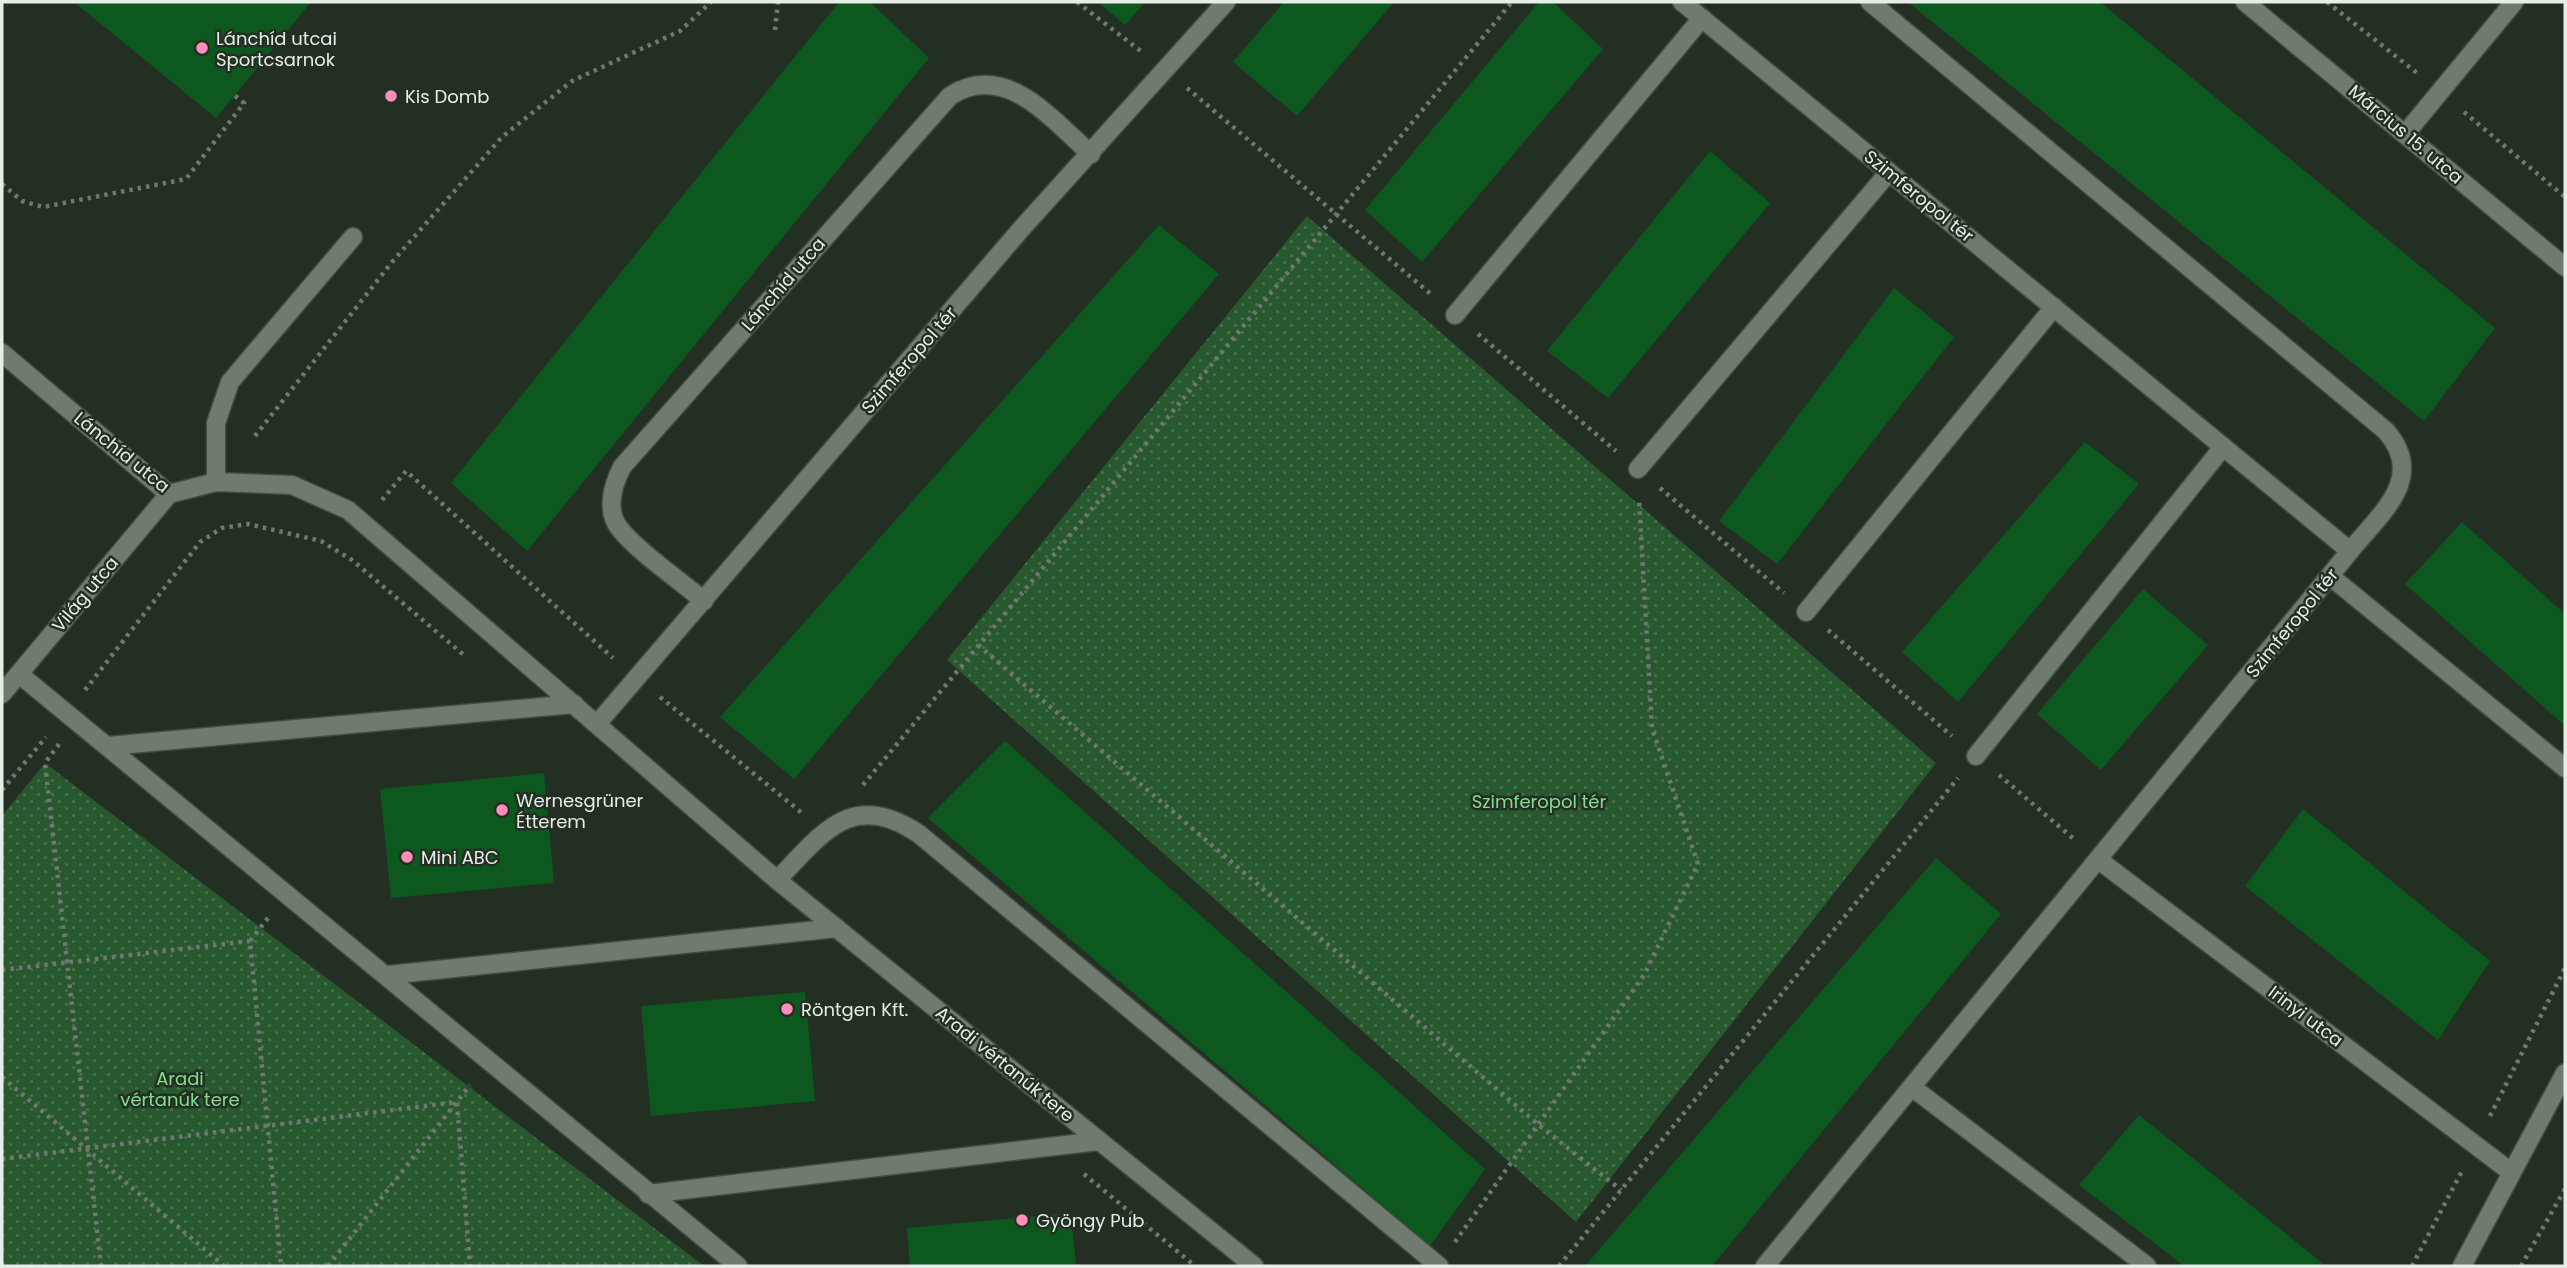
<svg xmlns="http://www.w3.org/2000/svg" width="2567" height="1268" viewBox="0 0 2567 1268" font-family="Poppins,sans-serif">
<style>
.park{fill:url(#park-dots)}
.building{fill:#0d581e}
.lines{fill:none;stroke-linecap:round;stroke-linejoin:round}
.service-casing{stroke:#414b41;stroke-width:21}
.minor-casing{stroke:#414b41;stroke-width:21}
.tertiary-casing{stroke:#414b41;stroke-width:21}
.path{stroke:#6f786f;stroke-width:4.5;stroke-dasharray:3.5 5;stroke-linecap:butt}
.service{stroke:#6e7b6e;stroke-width:18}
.minor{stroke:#6e7b6e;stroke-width:18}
.tertiary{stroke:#6e7b6e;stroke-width:18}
.poi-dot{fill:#ff8eba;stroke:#242f24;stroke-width:2.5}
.labels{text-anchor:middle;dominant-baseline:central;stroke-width:5;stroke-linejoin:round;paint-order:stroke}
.poi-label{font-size:18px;fill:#e7eee7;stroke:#242f24;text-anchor:start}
.street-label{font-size:18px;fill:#e7eee7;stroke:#242f24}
.park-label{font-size:18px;fill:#83de8c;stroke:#242f24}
</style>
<defs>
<pattern id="park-dots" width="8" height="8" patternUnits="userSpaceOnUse" patternTransform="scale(1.75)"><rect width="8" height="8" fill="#28582e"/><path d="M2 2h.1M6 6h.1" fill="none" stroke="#47704c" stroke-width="1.8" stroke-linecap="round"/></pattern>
</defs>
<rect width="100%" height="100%" fill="#242f24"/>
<path class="park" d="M 1307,216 L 1936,763 L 1576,1222 L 947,660 Z
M 45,763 L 704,1266 L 2,1266 L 2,816 Z"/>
<path class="building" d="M 74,2 L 311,2 L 216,118 Z
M 839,2 L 870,2 L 929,58 L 527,551 L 451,483 Z
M 1098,2 L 1145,2 L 1125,25 Z
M 1284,2 L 1394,2 L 1297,116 L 1233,62 Z
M 1539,2 L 1553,2 L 1603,49 L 1422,262 L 1365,210 Z
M 1908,2 L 2100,2 L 2495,328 L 2424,421 Z
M 1710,151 L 1770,203 L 1608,398 L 1547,351 Z
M 1159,225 L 1219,274 L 794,779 L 720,717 Z
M 1894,288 L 1954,337 L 1777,564 L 1719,521 Z
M 2085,442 L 2139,484 L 1958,702 L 1902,652 Z
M 2462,522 L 2565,614 L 2565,726 L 2405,584 Z
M 2143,589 L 2208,645 L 2101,770 L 2037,714 Z
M 1005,741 L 1485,1169 L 1430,1246 L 928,818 Z
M 544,773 L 554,883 L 391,898 L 380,789 Z
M 2303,809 L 2490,961 L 2438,1040 L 2245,886 Z
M 1936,858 L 2001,914 L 1712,1266 L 1585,1266 Z
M 805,992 L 815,1101 L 651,1116 L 641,1006 Z
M 2139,1115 L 2326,1266 L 2184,1266 L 2079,1185 Z
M 1071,1213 L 1076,1266 L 910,1266 L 907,1228 Z"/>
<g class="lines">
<defs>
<path id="service" d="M 1870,2 L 2386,431 C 2427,478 2380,514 2350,551
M 1455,315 L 1702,18
M 1638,469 L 1889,172
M 216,482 L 216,423 L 230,382 L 353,237
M 704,601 C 682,582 637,551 620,529 C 605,511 613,485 622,467 L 950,96 C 1005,60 1051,119 1091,154
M 1806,612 L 2054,307
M 108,746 L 574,704
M 1976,756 L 2223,447
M 777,880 C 823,833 851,789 919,834 L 1439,1266
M 388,975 L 837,928
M 648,1194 L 1099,1141"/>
<path id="minor" d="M 1682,2 L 2350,551 L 1765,1266
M 2406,133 L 2514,2
M 2,353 L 169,494
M 169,494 L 216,482 L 292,485 L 348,510 L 777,880 L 1254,1266
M 2330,576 L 2565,768
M 19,674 L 738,1266
M 2,694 L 169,494
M 597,724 L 1022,228 L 1226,2
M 2100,861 L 2511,1172
M 1913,1088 L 2147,1266"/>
<path id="tertiary" d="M 2245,2 L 2565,267
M 2462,1266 L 2565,1073"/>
</defs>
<use href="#service" class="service-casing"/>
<use href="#minor" class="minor-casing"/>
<use href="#tertiary" class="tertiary-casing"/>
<path class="path" d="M 1077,2 L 1142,52
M 2327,2 L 2417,73
M 775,30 L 778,2
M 1187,88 L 1432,295
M 2464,112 L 2565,197
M 2,184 L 22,201 L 43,207 L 186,179 L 244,103 L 234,95
M 1478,334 L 1616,451
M 255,436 L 392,262 L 502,137 L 572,81 L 680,31 L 711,2
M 1660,488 L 1784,593
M 382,500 L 406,471 L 613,658
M 1828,630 L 1952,736
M 978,645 L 1540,1126 L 1621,1190
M 85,690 L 200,542 L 222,528 L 248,524 L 321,541 L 352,560 L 465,656
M 660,697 L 802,813
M 59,744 L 45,763 L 101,1266
M 1999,775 L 2075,840
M 863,785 L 1512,2
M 2,790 L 46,737
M 268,918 L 250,941 L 281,1266
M 2,970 L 250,941
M 2,1077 L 224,1266
M 457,1103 L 470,1266
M 2490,1116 L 2565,968
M 2,1159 L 457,1102
M 1084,1174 L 1195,1266
M 1455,1242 L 1644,975 L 1698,864 L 1652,728 L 1639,498
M 328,1266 L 470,1085
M 1559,1266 L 1958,778
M 2412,1266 L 2462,1171
M 2521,1266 L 2565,1189"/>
<use href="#service" class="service"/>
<use href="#minor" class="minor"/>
<use href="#tertiary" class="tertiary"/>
</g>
<g class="poi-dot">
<circle cx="202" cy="48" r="7"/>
<circle cx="391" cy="96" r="7"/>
<circle cx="502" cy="810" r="7"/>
<circle cx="407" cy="857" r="7"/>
<circle cx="787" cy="1009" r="7"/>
<circle cx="1022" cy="1220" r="7"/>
</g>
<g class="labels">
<g class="poi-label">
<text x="216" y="38">Lánchíd utcai<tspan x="216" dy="21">Sportcsarnok</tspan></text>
<text x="405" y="96">Kis Domb</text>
<text x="516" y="800">Wernesgrüner<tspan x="516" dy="21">Étterem</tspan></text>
<text x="421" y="857">Mini ABC</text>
<text x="801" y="1009">Röntgen Kft.</text>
<text x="1036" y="1220">Gyöngy Pub</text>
</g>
<g class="street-label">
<text transform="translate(2406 134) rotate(40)">Március 15. utca</text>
<text transform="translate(1919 196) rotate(39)">Szimferopol tér</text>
<text transform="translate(783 284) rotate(-49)">Lánchíd utca</text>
<text transform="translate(909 360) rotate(-49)">Szimferopol tér</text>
<text transform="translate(122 452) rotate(39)">Lánchíd utca</text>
<text transform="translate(85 594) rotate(-50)">Világ utca</text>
<text transform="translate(2292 623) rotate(-51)">Szimferopol tér</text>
<text transform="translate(2306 1016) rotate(37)">Irinyi utca</text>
<text transform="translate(1005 1064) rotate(39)">Aradi vértanúk tere</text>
</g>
<g class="park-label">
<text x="1539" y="801">Szimferopol tér</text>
<text x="180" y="1078">Aradi<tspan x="180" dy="21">vértanúk tere</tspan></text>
</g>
</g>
<rect width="2567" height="1268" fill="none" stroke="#e7eee7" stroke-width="7"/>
</svg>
